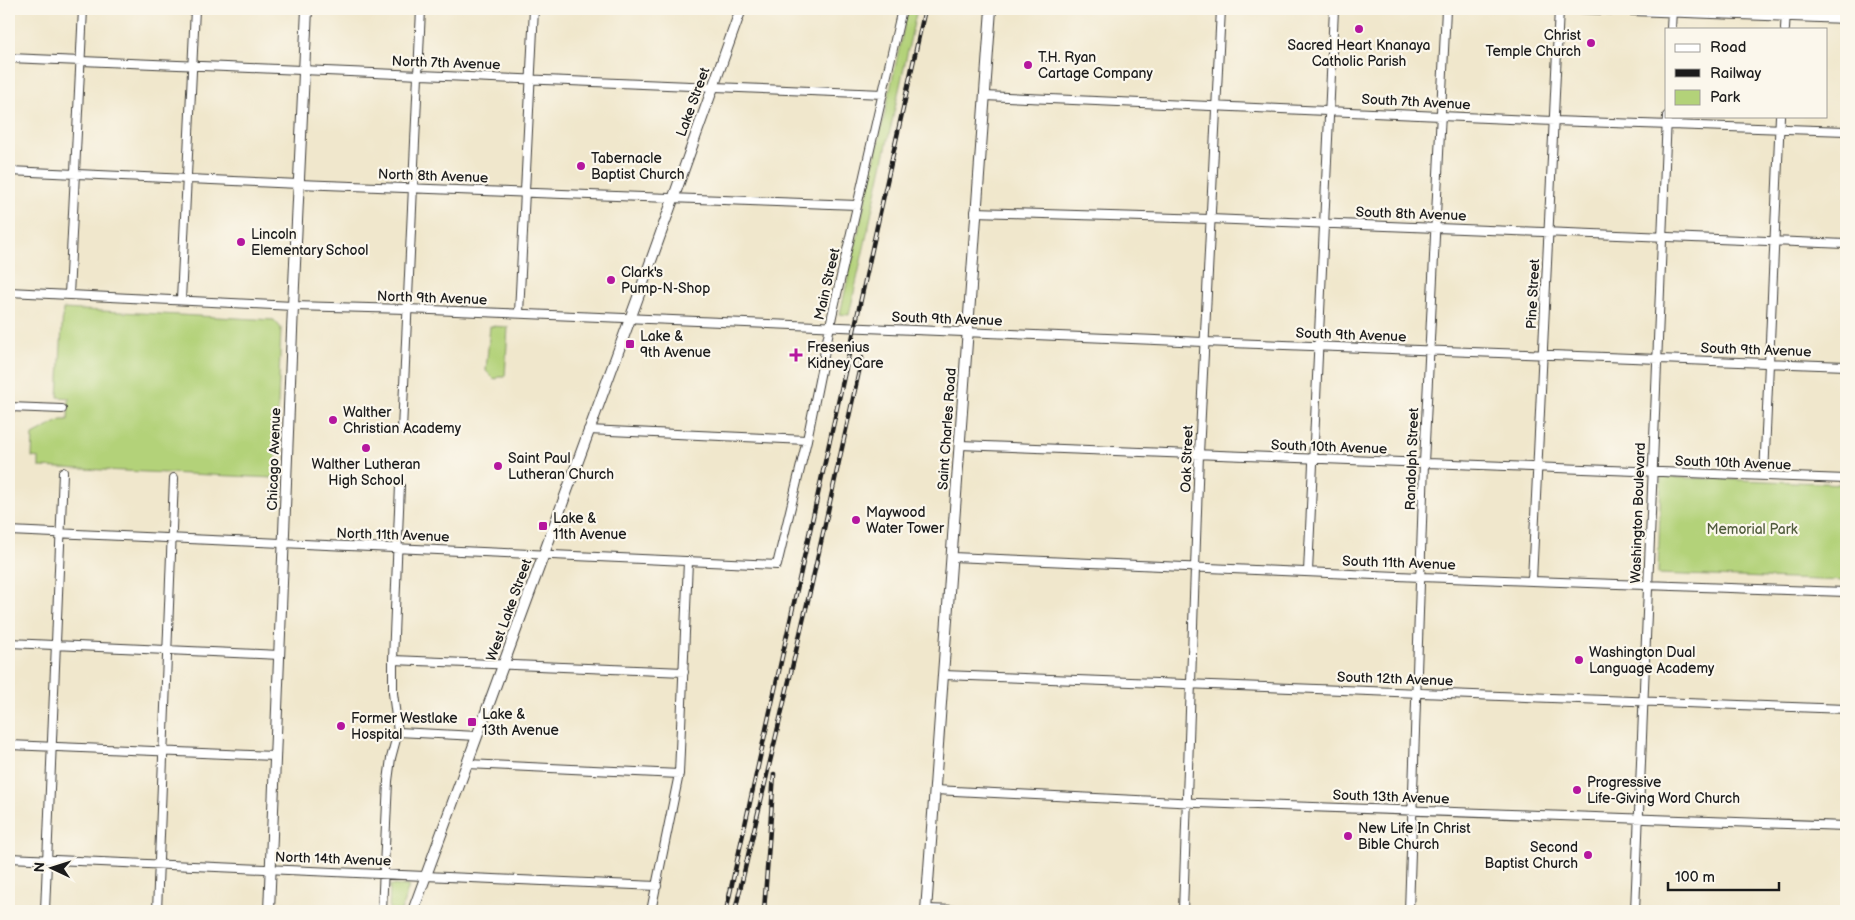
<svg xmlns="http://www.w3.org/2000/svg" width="1855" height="920" viewBox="0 0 1855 920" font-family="'Balsamiq Sans',sans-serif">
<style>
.green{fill:#b3d279;stroke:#68774a}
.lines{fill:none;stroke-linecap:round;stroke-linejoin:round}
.minor-casing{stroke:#3c3a36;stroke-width:10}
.major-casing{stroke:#3c3a36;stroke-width:12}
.minor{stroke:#fff;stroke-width:8}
.major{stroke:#fff;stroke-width:10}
.rail-casing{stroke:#1c1c1c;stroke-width:4.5}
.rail{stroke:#fbf7ec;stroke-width:2.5;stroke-dasharray:8;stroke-linecap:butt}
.poi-dot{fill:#b5179e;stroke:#fbf7ec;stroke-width:2}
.labels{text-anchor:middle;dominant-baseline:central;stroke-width:4.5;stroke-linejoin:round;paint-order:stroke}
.poi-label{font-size:14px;fill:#1c1c1c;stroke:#fbf7ec;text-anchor:start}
.street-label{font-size:14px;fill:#1c1c1c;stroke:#fbf7ec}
.park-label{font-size:14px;fill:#515c3d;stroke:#fbf7ec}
</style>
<rect width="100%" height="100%" fill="#fbf7ec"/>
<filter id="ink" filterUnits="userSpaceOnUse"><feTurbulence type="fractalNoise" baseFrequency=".02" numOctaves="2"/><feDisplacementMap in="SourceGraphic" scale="10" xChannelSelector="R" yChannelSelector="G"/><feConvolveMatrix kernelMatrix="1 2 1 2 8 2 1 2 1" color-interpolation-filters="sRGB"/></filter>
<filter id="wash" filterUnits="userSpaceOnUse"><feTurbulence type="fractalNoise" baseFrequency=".0096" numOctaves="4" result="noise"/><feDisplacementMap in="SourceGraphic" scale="20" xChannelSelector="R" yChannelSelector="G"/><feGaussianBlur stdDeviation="1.12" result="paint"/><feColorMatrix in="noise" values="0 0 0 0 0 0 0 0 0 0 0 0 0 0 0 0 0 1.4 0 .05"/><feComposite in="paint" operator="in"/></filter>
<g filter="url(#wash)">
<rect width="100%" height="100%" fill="#f0e7cc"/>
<path class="green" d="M 908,9 L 917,9 L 849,315 L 840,314 Z
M 63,309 L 274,320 L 281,328 L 275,478 L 39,467 L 39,458 L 32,457 L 33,435 L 61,420 L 68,420 L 69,398 L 58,397 Z
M 490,326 L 508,327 L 505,377 L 498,377 L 497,379 L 493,378 L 486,371 Z
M 1661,477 L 1846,484 L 1846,581 L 1658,574 Z
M 390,885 L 409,886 L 401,911 L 389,911 Z"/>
</g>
<g filter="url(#ink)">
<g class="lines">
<defs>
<path id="minor" d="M 1579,9 L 1846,19
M 1671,29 L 1672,9
M 1785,29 L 1786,9
M 9,58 L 883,94
M 984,96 L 1554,121 L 1846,131
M 9,171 L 299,184 L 857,205
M 975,212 L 1210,219 L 1846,244
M 9,292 L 293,306 L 407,309 L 1204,342 L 1846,366
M 69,295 L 83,9
M 181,300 L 195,9
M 519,313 L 534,9
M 9,407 L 62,409
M 402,430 L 421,9
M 588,430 L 807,440
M 960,445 L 1846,479
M 1764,476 L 1780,116
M 9,531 L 777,565 L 807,440 L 832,316 L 902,9
M 952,557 L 1421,577 L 1846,592
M 1308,572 L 1334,9
M 1532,581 L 1559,9
M 9,643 L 280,655
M 393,660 L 684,672
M 943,675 L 1846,709
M 398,732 L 477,736
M 9,745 L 275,756
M 467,764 L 679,774
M 935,790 L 1197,803 L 1846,826
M 9,858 L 657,886
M 926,909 L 985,911
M 45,911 L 63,472
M 157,911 L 174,478
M 382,911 L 388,781 L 391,758 L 398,732 L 393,693 L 393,660 L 400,485
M 651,911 L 679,774 L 688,561
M 1183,911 L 1199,454 L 1221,9
M 1409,911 L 1424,463 L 1446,9
M 1635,911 L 1667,116"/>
<path id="major" d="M 269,911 L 293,306 L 307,9
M 413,911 L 637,300 L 741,9
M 926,911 L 991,9"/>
</defs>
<use href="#minor" class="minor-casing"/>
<use href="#major" class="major-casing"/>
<use href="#minor" class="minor"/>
<use href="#major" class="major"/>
<defs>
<path id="rail" d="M 726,911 L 925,9
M 735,911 L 811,587 L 862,358
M 764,911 L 774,774"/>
</defs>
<use href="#rail" class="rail-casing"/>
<use href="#rail" class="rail"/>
</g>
</g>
<g class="poi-dot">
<circle cx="1359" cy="29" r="5"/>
<circle cx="1591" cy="43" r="5"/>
<circle cx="1028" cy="65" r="5"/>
<circle cx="581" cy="166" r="5"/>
<circle cx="241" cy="242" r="5"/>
<circle cx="611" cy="280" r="5"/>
<rect x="625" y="339" width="10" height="10" rx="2.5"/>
<path d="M793.5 347.5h5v5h5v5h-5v5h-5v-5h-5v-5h5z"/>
<circle cx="333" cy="420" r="5"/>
<circle cx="366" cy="448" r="5"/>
<circle cx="498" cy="466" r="5"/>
<circle cx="856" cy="520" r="5"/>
<rect x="538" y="521" width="10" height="10" rx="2.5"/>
<circle cx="1579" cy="660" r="5"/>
<rect x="467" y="717" width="10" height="10" rx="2.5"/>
<circle cx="341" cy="726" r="5"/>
<circle cx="1577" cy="790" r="5"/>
<circle cx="1348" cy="836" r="5"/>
<circle cx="1588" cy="855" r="5"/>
</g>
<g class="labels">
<g class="poi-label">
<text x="1581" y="35" text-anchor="end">Christ<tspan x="1581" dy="16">Temple Church</tspan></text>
<text x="1359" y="45" text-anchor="middle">Sacred Heart Knanaya<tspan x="1359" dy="16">Catholic Parish</tspan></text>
<text x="1038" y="57">T.H. Ryan<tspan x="1038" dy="16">Cartage Company</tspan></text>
<text x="591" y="158">Tabernacle<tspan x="591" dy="16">Baptist Church</tspan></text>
<text x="251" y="234">Lincoln<tspan x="251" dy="16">Elementary School</tspan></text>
<text x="621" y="272">Clark's<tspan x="621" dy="16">Pump-N-Shop</tspan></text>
<text x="640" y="336">Lake &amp;<tspan x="640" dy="16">9th Avenue</tspan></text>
<text x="807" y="347">Fresenius<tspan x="807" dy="16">Kidney Care</tspan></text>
<text x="343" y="412">Walther<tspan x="343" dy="16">Christian Academy</tspan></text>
<text x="508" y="458">Saint Paul<tspan x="508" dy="16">Lutheran Church</tspan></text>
<text x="366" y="464" text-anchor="middle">Walther Lutheran<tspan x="366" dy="16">High School</tspan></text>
<text x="866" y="512">Maywood<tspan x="866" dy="16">Water Tower</tspan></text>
<text x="553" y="518">Lake &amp;<tspan x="553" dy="16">11th Avenue</tspan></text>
<text x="1589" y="652">Washington Dual<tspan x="1589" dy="16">Language Academy</tspan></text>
<text x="482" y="714">Lake &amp;<tspan x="482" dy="16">13th Avenue</tspan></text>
<text x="351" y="718">Former Westlake<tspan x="351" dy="16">Hospital</tspan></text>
<text x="1587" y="782">Progressive<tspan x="1587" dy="16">Life-Giving Word Church</tspan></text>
<text x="1358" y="828">New Life In Christ<tspan x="1358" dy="16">Bible Church</tspan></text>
<text x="1578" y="847" text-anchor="end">Second<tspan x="1578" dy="16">Baptist Church</tspan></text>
</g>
<g class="street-label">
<text transform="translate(446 63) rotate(2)">North 7th Avenue</text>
<text transform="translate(693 102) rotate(-70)">Lake Street</text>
<text transform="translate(1416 102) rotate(3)">South 7th Avenue</text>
<text transform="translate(433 176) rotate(2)">North 8th Avenue</text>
<text transform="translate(1411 214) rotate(2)">South 8th Avenue</text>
<text transform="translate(827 284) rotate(-77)">Main Street</text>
<text transform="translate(1533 294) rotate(-87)">Pine Street</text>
<text transform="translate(432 298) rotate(2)">North 9th Avenue</text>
<text transform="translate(947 319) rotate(2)">South 9th Avenue</text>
<text transform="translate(1351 335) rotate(2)">South 9th Avenue</text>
<text transform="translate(1756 350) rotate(2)">South 9th Avenue</text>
<text transform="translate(947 429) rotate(-86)">Saint Charles Road</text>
<text transform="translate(1329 447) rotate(2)">South 10th Avenue</text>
<text transform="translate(274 459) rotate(-88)">Chicago Avenue</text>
<text transform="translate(1187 459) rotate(-88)">Oak Street</text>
<text transform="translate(1412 459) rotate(-88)">Randolph Street</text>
<text transform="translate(1733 463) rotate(2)">South 10th Avenue</text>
<text transform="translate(1638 513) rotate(-88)">Washington Boulevard</text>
<text transform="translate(393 535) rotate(2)">North 11th Avenue</text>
<text transform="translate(1399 563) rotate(2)">South 11th Avenue</text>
<text transform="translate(509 610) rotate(-70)">West Lake Street</text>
<text transform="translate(1395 679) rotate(2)">South 12th Avenue</text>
<text transform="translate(1391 797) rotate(2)">South 13th Avenue</text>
<text transform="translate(333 859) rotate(2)">North 14th Avenue</text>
</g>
<g class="park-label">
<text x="1752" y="529">Memorial Park</text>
</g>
</g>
<rect width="1855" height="920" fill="none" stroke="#fbf7ec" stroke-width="30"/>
<rect x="1665" y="28" width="162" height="90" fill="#fbf7ec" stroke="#a29f99"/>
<rect x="1675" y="44" width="25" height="8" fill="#ffffff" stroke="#a29f99"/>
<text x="1710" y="52" font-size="15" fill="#1c1c1c">Road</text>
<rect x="1675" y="69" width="25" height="8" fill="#1c1c1c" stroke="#a29f99"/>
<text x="1710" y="78" font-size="15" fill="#1c1c1c">Railway</text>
<rect x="1675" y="90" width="25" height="15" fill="#b3d279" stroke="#a29f99"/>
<text x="1710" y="102" font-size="15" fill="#1c1c1c">Park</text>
<g transform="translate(52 868) rotate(274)" stroke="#fbf7ec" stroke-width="4" paint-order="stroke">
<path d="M0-4L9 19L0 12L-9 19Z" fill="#1c1c1c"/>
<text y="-8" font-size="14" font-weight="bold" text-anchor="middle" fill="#1c1c1c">N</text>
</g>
<path d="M1668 882v8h111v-8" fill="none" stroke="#1c1c1c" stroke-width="2.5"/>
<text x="1675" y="882" font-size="15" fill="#1c1c1c" stroke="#fbf7ec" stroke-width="4" paint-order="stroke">100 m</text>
</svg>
